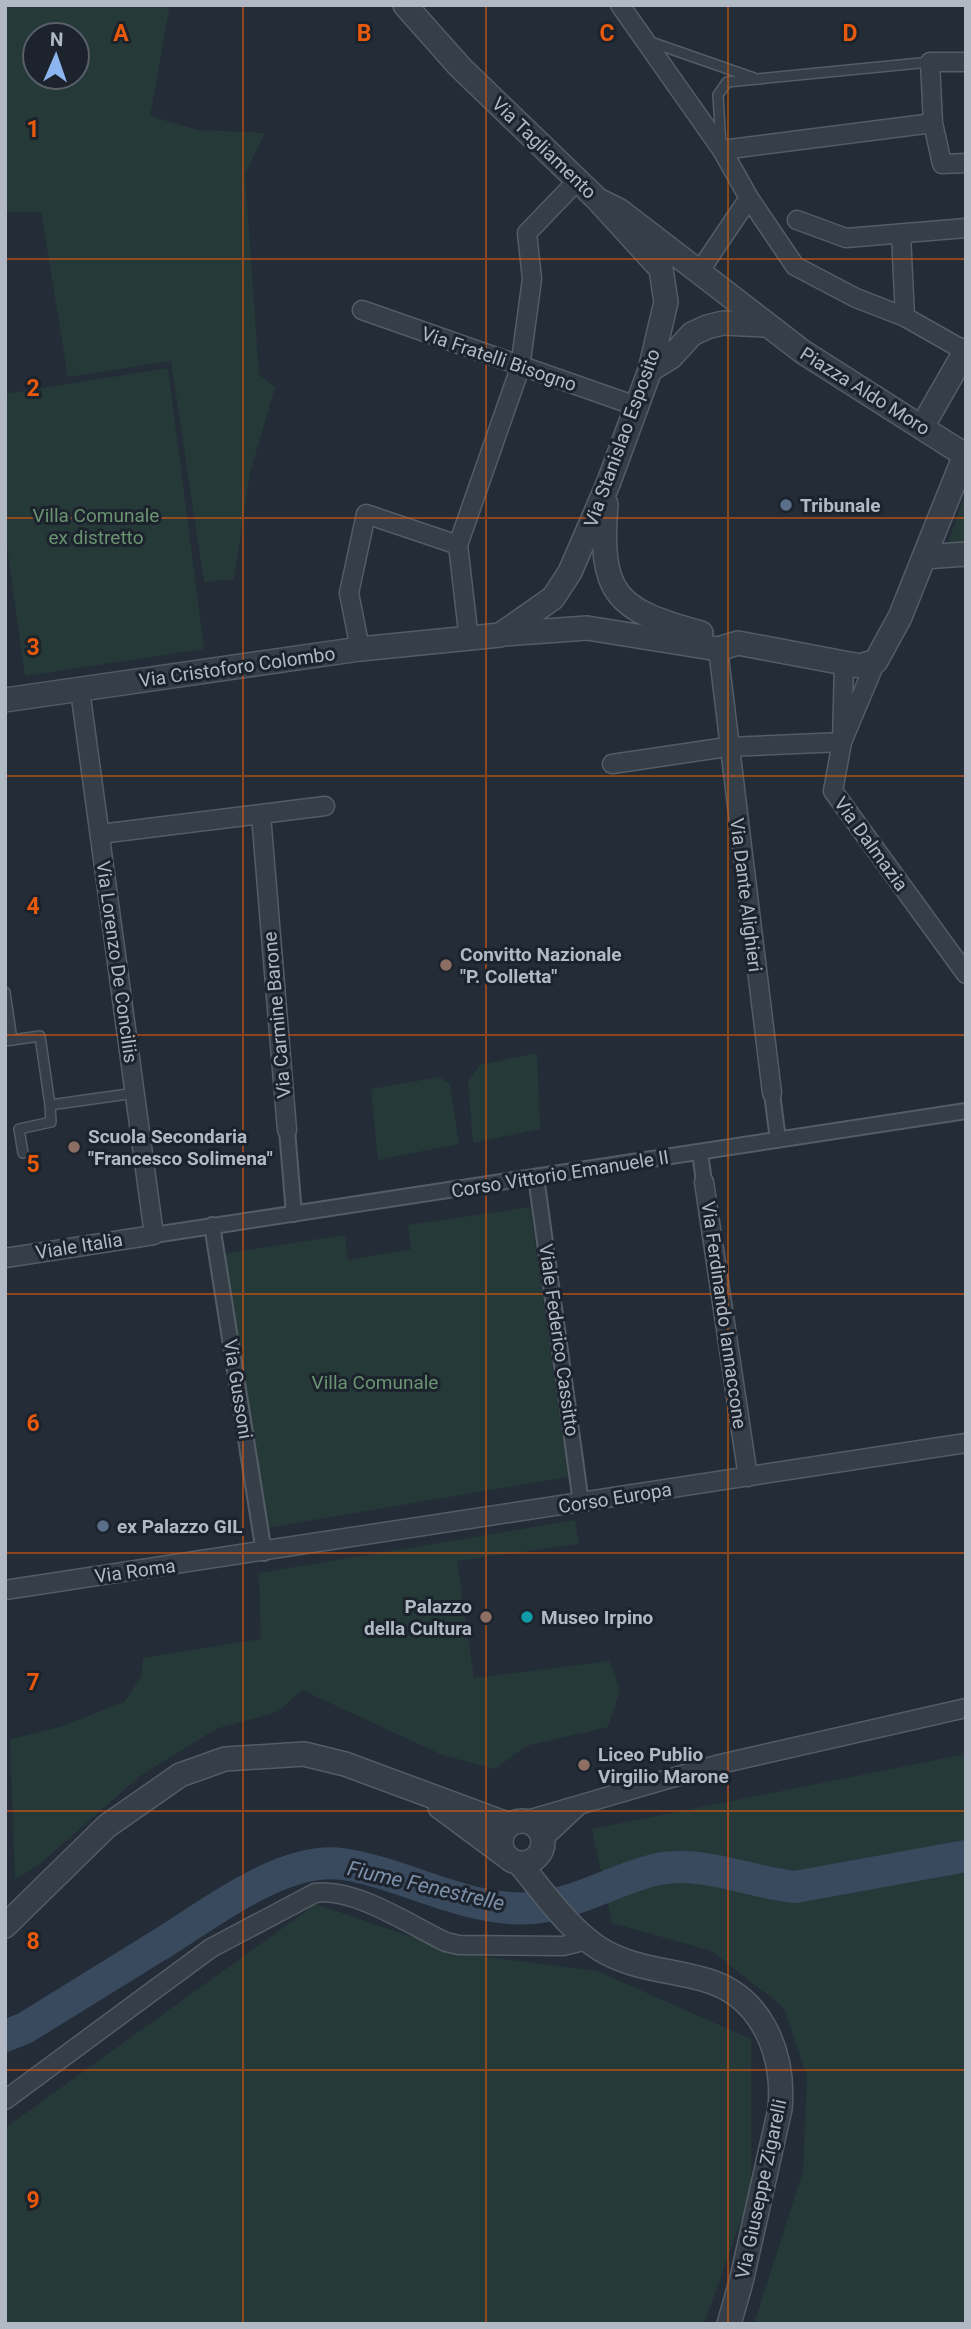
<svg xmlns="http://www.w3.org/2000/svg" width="971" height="2329" viewBox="0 0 971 2329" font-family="Roboto,sans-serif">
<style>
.green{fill:#263939;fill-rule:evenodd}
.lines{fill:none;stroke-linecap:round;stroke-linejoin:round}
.river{stroke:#394a5f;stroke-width:32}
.service-casing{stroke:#545c66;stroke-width:12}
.pedestrian-casing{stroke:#545c66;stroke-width:18}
.minor-casing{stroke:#545c66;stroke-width:21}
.tertiary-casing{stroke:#545c66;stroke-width:26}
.service{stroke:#363e48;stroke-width:9}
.pedestrian{stroke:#363e48;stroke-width:14}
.minor{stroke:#363e48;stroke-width:18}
.tertiary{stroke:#363e48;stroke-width:23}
.grid{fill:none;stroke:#e8590c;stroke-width:2;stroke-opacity:0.55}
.service-dot{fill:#5c6f8a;stroke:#1c232c;stroke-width:2.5}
.education-dot{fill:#8d6e63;stroke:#1c232c;stroke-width:2.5}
.culture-dot{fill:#0f9aa8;stroke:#1c232c;stroke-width:2.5}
.labels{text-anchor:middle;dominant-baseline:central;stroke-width:6;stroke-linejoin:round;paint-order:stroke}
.street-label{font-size:19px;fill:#b1b9c4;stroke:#1c232c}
.poi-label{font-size:19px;font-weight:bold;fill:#b1b9c4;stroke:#1c232c;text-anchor:start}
.park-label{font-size:19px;fill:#6a9372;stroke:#1c232c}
.water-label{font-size:21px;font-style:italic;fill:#7c90aa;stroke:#1c232c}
.grid-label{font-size:23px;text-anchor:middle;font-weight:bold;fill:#e8590c;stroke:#1c232c;stroke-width:6;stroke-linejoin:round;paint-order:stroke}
</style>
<rect width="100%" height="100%" fill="#232c37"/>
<path class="green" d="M 5,5 L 170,5 L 150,116 L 198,130 L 265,133 L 245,174 L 259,375 L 275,387 L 250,473 L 234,579 L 204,582 L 171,361 L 68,377 L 41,212 L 5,212 ZM 77,35 L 77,77 L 35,77 L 35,35 Z
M 168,368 L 204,649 L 25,676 L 5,533 L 5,394 Z
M 966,491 L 966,548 L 951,545 L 949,540 Z
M 537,1053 L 540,1129 L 473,1143 L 468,1082 L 480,1065 Z
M 439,1077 L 450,1084 L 459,1144 L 378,1160 L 371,1089 Z
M 530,1207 L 568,1477 L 266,1528 L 222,1254 L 345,1235 L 348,1260 L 411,1249 L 408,1225 Z
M 575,1520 L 579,1544 L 457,1561 L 474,1678 L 610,1661 L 620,1691 L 608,1727 L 526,1746 L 495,1769 L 442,1755 L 302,1690 L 277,1712 L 216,1729 L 140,1776 L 41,1863 L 15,1880 L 10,1739 L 60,1727 L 124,1702 L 141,1677 L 143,1658 L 261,1639 L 259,1573 Z
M 966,1754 L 966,2324 L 754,2324 L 803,2171 L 807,2076 L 784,2008 L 712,1951 L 612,1923 L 592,1829 Z
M 316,1904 L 458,1953 L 597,1971 L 751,2039 L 751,2192 L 704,2324 L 5,2324 L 5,2128 Z"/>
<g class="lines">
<path class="river" d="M 5,2036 L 25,2028 C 69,2001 112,1974 156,1947 C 206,1917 281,1856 342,1864 C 405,1873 467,1913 533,1908 C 575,1904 614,1880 654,1870 C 703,1859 747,1882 795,1887 L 966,1856"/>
<defs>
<path id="service" d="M 648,41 L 754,78
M 721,145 L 718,95 L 727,82 L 930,62
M 5,992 L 12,1040
M 5,1041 L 40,1036 L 50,1105 L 135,1093
M 23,1153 L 19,1129 L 51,1122 L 50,1105"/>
<path id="pedestrian" d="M 772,1093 L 778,1140
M 287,1130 L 294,1214
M 700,1152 L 704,1182
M 536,1177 L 581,1503
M 212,1225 L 264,1553
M 154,1235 L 966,1111"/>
<path id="minor" d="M 620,5 L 722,150 L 749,198 L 699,272
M 966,62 L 930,62 L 933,123 L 942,164 L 966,163
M 722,150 L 933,123
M 749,198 L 795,266 L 856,298 L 905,317 L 965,351
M 797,220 L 846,238 L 966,228
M 901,234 L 905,317
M 362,310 L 636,406
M 469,640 L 458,545 L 520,368 L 532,279 L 527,233 L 577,181
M 360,649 L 349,593 L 366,514 L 458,545
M 718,649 L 772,1093
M 876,661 L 842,742 L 833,791 L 966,974
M 612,764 L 727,747 L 842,742 L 844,663
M 261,815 L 287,1130
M 100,834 L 325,806
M 704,1182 L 748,1477
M 5,1258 L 154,1235 L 80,690
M 5,1590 L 966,1443
M 524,1821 L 716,1765 L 966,1708
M 543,1839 L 578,1806
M 5,2100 L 211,1948 L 315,1893 C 354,1887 410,1925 446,1942 L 459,1945 L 563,1946 L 587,1940"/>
<path id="tertiary" d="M 405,5 L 460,67 L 598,200 L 620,211 L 803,352 L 965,455 L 924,557
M 650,370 L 671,357 L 692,334 L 707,327 L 723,323 L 765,325
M 922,427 L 966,350
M 606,504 C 599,594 615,610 701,633
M 503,634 L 587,628 L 718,649 L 738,643 L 860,666 L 876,661 L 900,617 L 924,557 L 966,554
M 5,700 L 360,649 L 500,635 L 553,598 L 570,572 L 608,484 L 650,370 L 666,302 L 661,269 L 598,200
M 440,1807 L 506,1856
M501 1842a21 21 0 1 1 42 0a21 21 0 1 1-42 0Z
M 519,1863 C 543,1891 568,1929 600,1949 C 630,1968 669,1970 702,1979 C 762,1994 785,2054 780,2109 L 741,2282 L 729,2324
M 5,1926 L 107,1826 L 180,1775 L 225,1759 L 304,1754 L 345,1764 L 510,1825"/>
</defs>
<use href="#service" class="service-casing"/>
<use href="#pedestrian" class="pedestrian-casing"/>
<use href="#minor" class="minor-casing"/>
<use href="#tertiary" class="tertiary-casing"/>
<use href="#service" class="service"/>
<use href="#pedestrian" class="pedestrian"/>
<use href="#minor" class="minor"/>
<use href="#tertiary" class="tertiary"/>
</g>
<path class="grid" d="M 243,5 L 243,2324M 486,5 L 486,2324M 728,5 L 728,2324M 5,259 L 966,259M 5,518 L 966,518M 5,776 L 966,776M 5,1035 L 966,1035M 5,1294 L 966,1294M 5,1553 L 966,1553M 5,1811 L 966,1811M 5,2070 L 966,2070"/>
<g class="service-dot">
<circle cx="786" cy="505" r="7"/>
<circle cx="103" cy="1526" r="7"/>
</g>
<g class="education-dot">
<circle cx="446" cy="965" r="7"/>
<circle cx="74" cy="1147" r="7"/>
<circle cx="486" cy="1617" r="7"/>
<circle cx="584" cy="1765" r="7"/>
</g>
<circle class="culture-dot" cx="527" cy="1617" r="7"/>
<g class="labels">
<g class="street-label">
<text transform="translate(544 148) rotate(44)">Via Tagliamento</text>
<text transform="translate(499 359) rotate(19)">Via Fratelli Bisogno</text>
<text transform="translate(865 391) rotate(32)">Piazza Aldo Moro</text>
<text transform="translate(622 438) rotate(-70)">Via Stanislao Esposito</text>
<text transform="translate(237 667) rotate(-8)">Via Cristoforo Colombo</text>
<text transform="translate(871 844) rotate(54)">Via Dalmazia</text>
<text transform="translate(746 895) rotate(83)">Via Dante Alighieri</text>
<text transform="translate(117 962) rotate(82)">Via Lorenzo De Conciliis</text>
<text transform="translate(277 1015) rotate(-95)">Via Carmine Barone</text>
<text transform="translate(560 1174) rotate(-9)">Corso Vittorio Emanuele II</text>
<text transform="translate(79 1246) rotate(-9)">Viale Italia</text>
<text transform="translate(724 1315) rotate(82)">Via Ferdinando Iannaccone</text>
<text transform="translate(559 1340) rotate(82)">Viale Federico Cassitto</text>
<text transform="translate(238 1389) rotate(81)">Via Gussoni</text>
<text transform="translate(615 1498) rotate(-9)">Corso Europa</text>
<text transform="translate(135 1571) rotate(-8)">Via Roma</text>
<text transform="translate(761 2189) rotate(-78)">Via Giuseppe Zigarelli</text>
</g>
<g class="poi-label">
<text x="800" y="505">Tribunale</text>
<text x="460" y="954">Convitto Nazionale<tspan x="460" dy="22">"P. Colletta"</tspan></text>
<text x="88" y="1136">Scuola Secondaria<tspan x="88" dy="22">"Francesco Solimena"</tspan></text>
<text x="117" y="1526">ex Palazzo GIL</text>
<text x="472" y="1606" text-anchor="end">Palazzo<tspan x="472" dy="22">della Cultura</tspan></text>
<text x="541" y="1617">Museo Irpino</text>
<text x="598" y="1754">Liceo Publio<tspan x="598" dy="22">Virgilio Marone</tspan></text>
</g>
<g class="park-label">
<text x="96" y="515">Villa Comunale<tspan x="96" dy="22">ex distretto</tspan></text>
<text x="375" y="1382">Villa Comunale</text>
</g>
<g class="water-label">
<text transform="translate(426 1886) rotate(13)">Fiume Fenestrelle</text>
</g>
</g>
<g class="grid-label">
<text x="121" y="41">A</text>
<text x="364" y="41">B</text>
<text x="607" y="41">C</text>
<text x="850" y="41">D</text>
<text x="33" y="137">1</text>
<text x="33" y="396">2</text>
<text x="33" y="655">3</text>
<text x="33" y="914">4</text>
<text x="33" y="1172">5</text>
<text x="33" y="1431">6</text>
<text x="33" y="1690">7</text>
<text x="33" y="1949">8</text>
<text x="33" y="2208">9</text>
</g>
<rect width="971" height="2329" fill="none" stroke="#b1b9c4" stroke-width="14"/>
<g transform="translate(56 56) rotate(2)"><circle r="33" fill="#1c232c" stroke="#585f69" stroke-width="2"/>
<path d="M0-5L12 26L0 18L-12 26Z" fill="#8cb5ef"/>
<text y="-10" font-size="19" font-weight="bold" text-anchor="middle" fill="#b1b9c4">N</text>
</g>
</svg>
